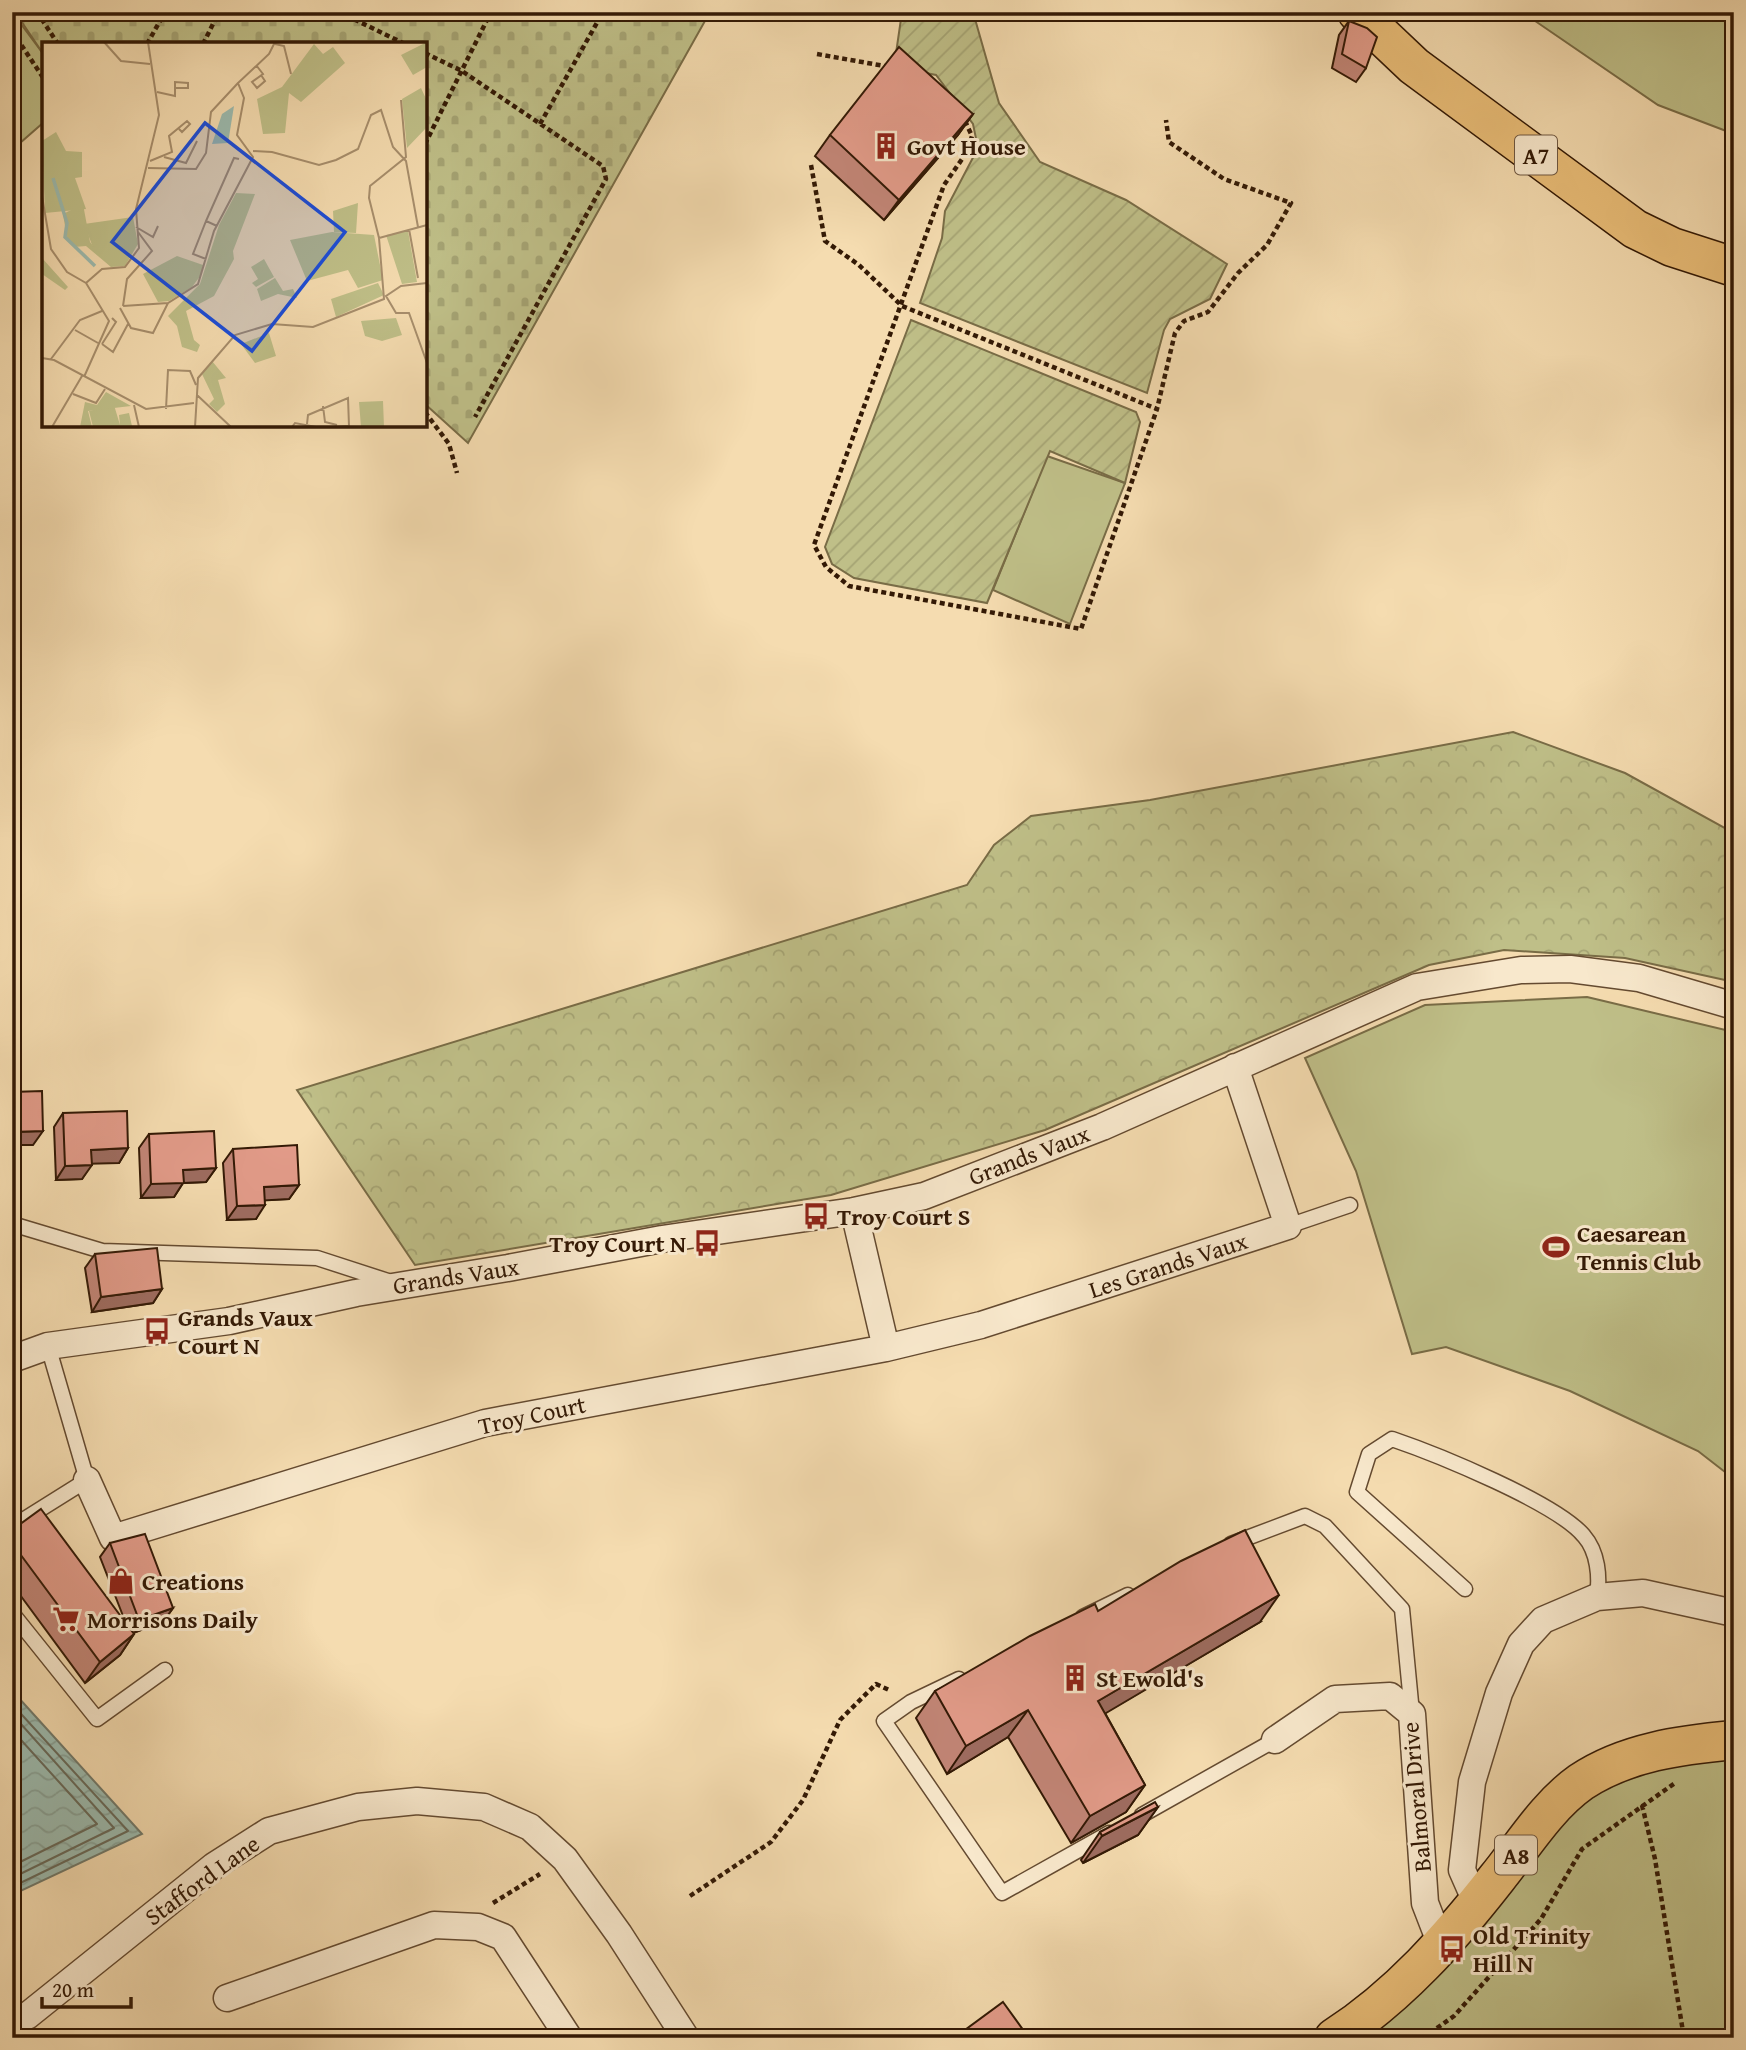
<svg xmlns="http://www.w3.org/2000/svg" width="1746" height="2050" viewBox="0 0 1746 2050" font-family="'Gentium Book Plus',serif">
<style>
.grass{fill:#bfbf88;stroke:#796c46;stroke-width:2}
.forest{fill:url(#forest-crowns);stroke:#796c46;stroke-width:2}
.cemetery{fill:url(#cemetery-stones);stroke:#796c46;stroke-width:2}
.garden{fill:url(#garden-furrows);stroke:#796c46;stroke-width:2}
.water{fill:url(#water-waves);stroke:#727a6b;stroke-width:2}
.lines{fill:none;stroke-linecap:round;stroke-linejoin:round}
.shore{stroke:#686a5a;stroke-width:2}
.lane-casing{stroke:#644a30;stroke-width:17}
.street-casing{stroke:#644a30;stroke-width:29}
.primary-casing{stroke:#331905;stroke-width:41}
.path{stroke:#331905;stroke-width:4.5;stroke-dasharray:5 3.5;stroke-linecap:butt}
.lane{stroke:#f8e8cc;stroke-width:14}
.street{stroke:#f8e8cc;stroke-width:26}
.primary{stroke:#eabe78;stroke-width:38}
.wall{fill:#c28576;stroke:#331905;stroke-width:2}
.shaded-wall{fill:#9e6c60;stroke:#331905;stroke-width:2}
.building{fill:#e29b89;stroke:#331905;stroke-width:2}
.labels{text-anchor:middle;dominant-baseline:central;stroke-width:6;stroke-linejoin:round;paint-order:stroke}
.shield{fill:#f8e8cc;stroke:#6e5741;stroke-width:2}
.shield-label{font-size:23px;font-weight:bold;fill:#331905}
.poi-label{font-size:24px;font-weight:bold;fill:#331905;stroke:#f8e8cc;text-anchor:start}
.street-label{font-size:24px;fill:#331905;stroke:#f8e8cc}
.inset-river{fill:none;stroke:#9cbbaf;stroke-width:3.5}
.inset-road{fill:none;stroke:#a78e6c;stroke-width:2}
.view{fill:#1d4ed8;fill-opacity:0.15;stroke:#1d4ed8;stroke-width:3.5}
.inset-edge{fill:none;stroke:#331905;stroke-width:3.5}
</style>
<defs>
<pattern id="forest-crowns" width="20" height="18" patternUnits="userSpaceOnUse" patternTransform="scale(1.75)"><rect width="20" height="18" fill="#bfbf88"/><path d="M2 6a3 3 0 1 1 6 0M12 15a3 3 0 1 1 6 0" fill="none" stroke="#a5a474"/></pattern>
<pattern id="cemetery-stones" width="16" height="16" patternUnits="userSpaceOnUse" patternTransform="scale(1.75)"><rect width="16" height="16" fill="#bfbf88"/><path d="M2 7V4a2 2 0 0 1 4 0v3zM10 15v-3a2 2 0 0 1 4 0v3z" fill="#a5a474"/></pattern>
<pattern id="garden-furrows" width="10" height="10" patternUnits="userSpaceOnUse" patternTransform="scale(1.75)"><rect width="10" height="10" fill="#bfbf88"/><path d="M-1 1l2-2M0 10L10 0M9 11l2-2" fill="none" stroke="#a5a474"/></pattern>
<pattern id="water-waves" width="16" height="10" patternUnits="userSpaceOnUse" patternTransform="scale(1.75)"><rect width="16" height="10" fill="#9cbbaf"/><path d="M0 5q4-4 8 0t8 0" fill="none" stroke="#87a095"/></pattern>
</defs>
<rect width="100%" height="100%" fill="#f5dcb0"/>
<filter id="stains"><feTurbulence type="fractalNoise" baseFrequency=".00286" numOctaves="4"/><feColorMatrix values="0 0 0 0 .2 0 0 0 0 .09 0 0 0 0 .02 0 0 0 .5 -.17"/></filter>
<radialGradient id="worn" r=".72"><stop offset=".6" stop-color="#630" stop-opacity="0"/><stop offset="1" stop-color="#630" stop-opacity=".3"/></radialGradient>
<path class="grass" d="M 12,12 L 44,55 L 44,122 L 12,150 Z
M 1522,12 L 1734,12 L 1734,134 L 1658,105 Z
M 1047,456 L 1125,483 L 1070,624 L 993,590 Z
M 1587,997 L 1734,1032 L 1734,1479 L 1698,1451 L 1570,1391 L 1446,1347 L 1412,1354 L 1356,1171 L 1305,1058 L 1425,1005 Z
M 1734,1756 L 1734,2038 L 1379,2038 L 1375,2033 L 1459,1953 L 1584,1795 L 1631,1771 Z"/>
<path class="forest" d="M 1513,732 L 1625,773 L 1734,833 L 1734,982 L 1625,958 L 1504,950 L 1429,965 L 1045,1130 L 831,1195 L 415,1265 L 297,1090 L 967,885 L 994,845 L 1031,816 L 1150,800 Z"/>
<path class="cemetery" d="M 15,12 L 710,12 L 468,443 L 425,404 L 425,44 L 44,44 L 44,55 Z"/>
<path class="garden" d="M 902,12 L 973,12 L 999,103 L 1040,162 L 1126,200 L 1227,264 L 1210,299 L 1170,319 L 1164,330 L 1147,393 L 920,303 L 942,238 L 945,211 L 978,148 L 973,124 L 936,75 L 894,67 Z
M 911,320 L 1136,412 L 1140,422 L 1125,483 L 1050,451 L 987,603 L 854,578 L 832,564 L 825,547 Z"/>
<path class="water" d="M 17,1696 L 142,1834 L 12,1895 L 12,1698 Z"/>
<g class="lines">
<path class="shore" d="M 12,1704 L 128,1831 L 12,1887
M 12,1714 L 114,1828 L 12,1878
M 12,1730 L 97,1824 L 12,1866"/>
<defs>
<path id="lane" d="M 12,1224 L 102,1251 L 317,1258 L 391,1282
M 1288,1226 L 1350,1205
M 12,1527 L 87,1480 L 48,1346
M 1231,1544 L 1305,1516 L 1325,1526 L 1402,1609 L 1412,1713
M 1465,1589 L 1357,1492 L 1369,1454 L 1392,1439 C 1436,1454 1557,1503 1584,1536 C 1598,1552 1600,1577 1597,1597
M 12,1613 L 97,1719 L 165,1670
M 1083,1617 L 1128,1595
M 959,1679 L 911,1702 L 884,1721 L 1002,1893 L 1109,1833
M 1142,1815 L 1275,1740"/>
<path id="street" d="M 886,1348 L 981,1325 L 1288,1226 L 1235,1067
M 12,1359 L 48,1346 L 229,1321 L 356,1293 L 508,1268 L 662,1239 L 854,1211 L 924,1196 L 1102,1127 L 1417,987 L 1521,970 L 1570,969 L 1639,978 L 1734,1006
M 87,1480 L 113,1538 L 485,1423 L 886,1348 L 854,1211
M 1275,1740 L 1335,1699 L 1390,1696 L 1412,1714 L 1425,1903 L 1442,1947
M 1477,1904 L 1462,1870 L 1472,1782 L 1499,1693 L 1521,1644 L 1543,1620 L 1597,1597 L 1643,1593 L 1734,1613
M 227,1998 L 434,1925 L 478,1927 L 503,1937 L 569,2038
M 12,2022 L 27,2016 L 214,1866 L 269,1831 L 358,1807 L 417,1801 L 484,1807 L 530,1827 L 565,1859 L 619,1934 L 686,2038"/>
<path id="primary" d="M 1357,12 L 1414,66 L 1635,229 L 1672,247 L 1734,267
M 1334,2038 C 1399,1996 1450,1938 1497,1878 C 1523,1846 1547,1806 1581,1782 C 1626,1752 1681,1745 1734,1740"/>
</defs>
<use href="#lane" class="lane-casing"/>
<use href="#street" class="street-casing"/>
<use href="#primary" class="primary-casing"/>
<path class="path" d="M 37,12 L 58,44
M 339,12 L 405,44
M 12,31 L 44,79
M 147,44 L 165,12
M 203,44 L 219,12
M 425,53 L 462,71 L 597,162 L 603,166 L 606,179 L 475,417
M 817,54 L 890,67
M 965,121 L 972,136 L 967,152 L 944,185 L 814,545 L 826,567 L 849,586 L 1081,629 L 1157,409
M 540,124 L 603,12
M 425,144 L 491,12
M 811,165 L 825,241 L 859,265 L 902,306 L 1157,409 L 1175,333 L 1184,321 L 1208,312 L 1238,273 L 1267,245 L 1291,203 L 1224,179 L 1169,142 L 1166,120
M 425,412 L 449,444 L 457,473
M 1642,1805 L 1655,1859 L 1684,2038
M 690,1896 L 771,1842 L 803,1800 L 840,1720 L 876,1684 L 889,1690
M 493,1903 L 540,1874
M 1423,2038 L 1454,2016 L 1541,1919 L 1582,1849 L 1675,1783"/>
<use href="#lane" class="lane"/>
<use href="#street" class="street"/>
<use href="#primary" class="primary"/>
</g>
<path class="wall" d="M 1349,21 L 1366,68 L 1356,82 L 1332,68 L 1339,35 Z
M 973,114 L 958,135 L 884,220 L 815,156 L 830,135 Z
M 63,1113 L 128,1148 L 119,1163 L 92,1163 L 82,1179 L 56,1180 L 54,1127 Z
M 149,1134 L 216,1168 L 206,1182 L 183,1183 L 174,1197 L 141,1198 L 139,1148 Z
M 233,1149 L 299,1185 L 289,1199 L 265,1200 L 256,1219 L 227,1220 L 223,1163 Z
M 95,1254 L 162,1289 L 153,1303 L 92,1312 L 85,1268 Z
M 12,1530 L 125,1621 L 100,1557 L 110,1543 L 173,1608 L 163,1622 L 133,1633 L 134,1634 L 120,1655 L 85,1683 L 12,1584 Z
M 1098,1611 L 1260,1622 L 1105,1713 L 1145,1785 L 1126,1812 L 1071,1843 L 1008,1737 L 947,1774 L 916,1718 L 935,1691 Z
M 1158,1807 L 1138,1835 L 1083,1863 L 1081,1860 L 1100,1832 Z"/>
<path class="shaded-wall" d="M 973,114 L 958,135 L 884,220 L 899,200 Z
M 43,1131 L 33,1145 L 12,1145 L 12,1132 Z
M 128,1148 L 119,1163 L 81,1164 L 91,1150 Z
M 92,1165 L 82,1179 L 56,1180 L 65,1166 Z
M 216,1168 L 206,1182 L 183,1183 L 174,1197 L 141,1198 L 151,1184 L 183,1170 Z
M 299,1185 L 289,1199 L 255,1201 L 264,1187 Z
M 265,1205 L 256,1219 L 227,1220 L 237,1206 Z
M 162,1289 L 153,1303 L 92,1312 L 101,1297 Z
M 1279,1595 L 1260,1622 L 1079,1729 L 1098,1701 Z
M 173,1608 L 163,1622 L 130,1634 L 139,1620 Z
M 134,1634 L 120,1655 L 85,1683 L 100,1662 Z
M 1028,1710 L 1008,1737 L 947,1774 L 966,1746 Z
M 1145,1785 L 1126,1812 L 1071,1843 L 1090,1816 Z
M 1158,1807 L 1138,1835 L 1083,1863 L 1102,1836 Z"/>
<path class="building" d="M 1349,21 L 1367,28 L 1377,37 L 1366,68 L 1342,54 Z
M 899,47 L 973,114 L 899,200 L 830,135 Z
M 42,1091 L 43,1131 L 12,1132 L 12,1092 Z
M 127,1111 L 128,1148 L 91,1150 L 92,1165 L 65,1166 L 63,1113 Z
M 214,1131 L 216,1168 L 183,1170 L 184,1183 L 151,1184 L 149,1134 Z
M 297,1145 L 299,1185 L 264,1187 L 265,1205 L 237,1206 L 233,1149 Z
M 157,1248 L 162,1289 L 101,1297 L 95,1254 Z
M 41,1509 L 134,1634 L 100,1662 L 12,1543 L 12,1530 Z
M 1245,1530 L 1279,1595 L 1098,1701 L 1145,1785 L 1090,1816 L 1028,1710 L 966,1746 L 935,1691 L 1030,1636 L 1095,1604 L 1098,1611 L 1181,1561 Z
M 145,1534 L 173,1608 L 139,1620 L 110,1543 Z
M 1155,1802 L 1158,1807 L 1102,1836 L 1100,1832 Z
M 1003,2002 L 1029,2038 L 954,2038 Z"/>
<defs>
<symbol id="building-bare" viewBox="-9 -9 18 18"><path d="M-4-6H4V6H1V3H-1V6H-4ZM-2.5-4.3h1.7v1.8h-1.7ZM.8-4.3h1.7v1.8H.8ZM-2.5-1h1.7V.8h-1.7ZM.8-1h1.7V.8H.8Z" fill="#8f2418" stroke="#f8e8cc" stroke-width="2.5" paint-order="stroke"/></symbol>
<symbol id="bus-bare" viewBox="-9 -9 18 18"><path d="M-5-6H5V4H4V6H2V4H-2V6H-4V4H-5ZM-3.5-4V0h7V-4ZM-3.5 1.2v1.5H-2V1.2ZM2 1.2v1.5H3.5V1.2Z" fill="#8f2418" stroke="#f8e8cc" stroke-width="2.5" paint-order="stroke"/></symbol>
<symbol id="stadium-bare" viewBox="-9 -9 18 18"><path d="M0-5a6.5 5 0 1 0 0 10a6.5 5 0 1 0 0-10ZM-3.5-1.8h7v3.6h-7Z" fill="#8f2418" stroke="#f8e8cc" stroke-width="2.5" paint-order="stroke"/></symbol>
<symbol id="shop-bare" viewBox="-9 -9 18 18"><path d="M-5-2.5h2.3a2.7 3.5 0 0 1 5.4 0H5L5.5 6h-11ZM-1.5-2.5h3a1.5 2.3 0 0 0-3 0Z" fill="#8f2418" stroke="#f8e8cc" stroke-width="2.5" paint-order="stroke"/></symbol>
<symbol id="supermarket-bare" viewBox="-9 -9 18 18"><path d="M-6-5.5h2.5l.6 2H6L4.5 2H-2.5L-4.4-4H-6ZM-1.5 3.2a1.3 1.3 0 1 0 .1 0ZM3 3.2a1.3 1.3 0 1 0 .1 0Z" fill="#8f2418" stroke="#f8e8cc" stroke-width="2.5" paint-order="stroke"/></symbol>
</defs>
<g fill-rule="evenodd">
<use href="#building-bare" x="867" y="127" width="38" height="38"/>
<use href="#bus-bare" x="797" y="1197" width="38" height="38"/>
<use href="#bus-bare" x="688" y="1224" width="38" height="38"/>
<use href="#stadium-bare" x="1537" y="1228" width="38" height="38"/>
<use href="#bus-bare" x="138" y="1312" width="38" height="38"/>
<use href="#shop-bare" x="102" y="1562" width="38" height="38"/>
<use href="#supermarket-bare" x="47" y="1600" width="38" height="38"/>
<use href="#building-bare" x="1056" y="1659" width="38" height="38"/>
<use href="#bus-bare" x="1433" y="1930" width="38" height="38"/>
</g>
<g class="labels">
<g class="shield">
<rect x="1515" y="135.5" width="42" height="39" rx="5"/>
<rect x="1495" y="1835.5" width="42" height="39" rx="5"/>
</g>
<g class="shield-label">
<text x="1536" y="155">A7</text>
<text x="1516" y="1855">A8</text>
</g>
<g class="poi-label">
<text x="907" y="146">Govt House</text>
<text x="837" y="1216">Troy Court S</text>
<text x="1577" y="1233">Caesarean<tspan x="1577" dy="28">Tennis Club</tspan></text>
<text x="686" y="1243" text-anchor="end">Troy Court N</text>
<text x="178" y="1317">Grands Vaux<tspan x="178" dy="28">Court N</tspan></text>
<text x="142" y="1581">Creations</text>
<text x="87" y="1619">Morrisons Daily</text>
<text x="1096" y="1678">St Ewold's</text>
<text x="1473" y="1935">Old Trinity<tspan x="1473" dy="28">Hill N</tspan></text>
</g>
<g class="street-label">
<text transform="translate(1029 1155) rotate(-21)">Grands Vaux</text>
<text transform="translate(1168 1265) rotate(-18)">Les Grands Vaux</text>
<text transform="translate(456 1276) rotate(-9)">Grands Vaux</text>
<text transform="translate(532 1415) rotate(-12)">Troy Court</text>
<text transform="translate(1416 1797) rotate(-95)">Balmoral Drive</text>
<text transform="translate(202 1880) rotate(-36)">Stafford Lane</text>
</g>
</g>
<g transform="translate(42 42)">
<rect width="385" height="385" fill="#f5dcb0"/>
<path d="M 385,0 L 385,25 L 371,33 L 359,13 ZM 14,90 L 24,109 L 40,110 L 40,135 L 33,136 L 44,167 L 3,171 L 0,99 ZM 316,161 L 314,191 L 292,190 L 291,169 ZM 91,175 L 96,202 L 83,224 L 69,225 L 52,208 L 42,182 ZM 366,189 L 375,240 L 360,242 L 344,193 ZM 135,214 L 161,223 L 159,233 L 150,245 L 127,259 L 116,260 L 101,232 ZM 354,276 L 360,293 L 340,299 L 323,294 L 319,279 ZM 227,291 L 234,314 L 213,321 L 199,302 ZM 341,359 L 342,385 L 319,385 L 317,360 ZM 72,363 L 78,383 L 77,373 L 87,371 L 90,384 L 51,385 L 47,369 Z" fill="#bfbf88"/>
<path d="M 272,2 L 281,12 L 291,5 L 303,21 L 259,60 L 247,51 L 243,91 L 221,92 L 215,57 L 240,45 ZM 379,46 L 385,59 L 385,85 L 365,106 L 360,57 ZM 194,151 L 213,152 L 191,209 L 192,217 L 172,254 L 144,269 L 152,298 L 158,303 L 155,310 L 140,305 L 135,284 L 126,274 L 158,242 L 177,183 ZM 41,162 L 48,200 L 69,225 L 44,204 L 32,205 L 25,196 L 21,172 ZM 0,216 L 26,245 L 23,248 L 0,232 ZM 170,319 L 184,336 L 176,338 L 183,362 L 175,370 L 167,362 L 172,357 L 160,332 Z" fill="#bfbf88"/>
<path d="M 290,190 L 332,193 L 341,238 L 316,246 L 306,228 L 265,239 L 248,198 Z" fill="#bfbf88"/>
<path d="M 336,241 L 342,253 L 294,275 L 289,257 ZM 64,350 L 89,364 L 46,369 L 50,385 L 38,385 L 43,360 L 55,363 Z" fill="#bfbf88"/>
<path d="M 222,217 L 232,235 L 214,245 L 210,241 L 216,237 L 209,225 ZM 233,236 L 241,249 L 251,247 L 255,256 L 236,252 L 219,259 L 215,247 Z" fill="#bfbf88"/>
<path d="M 192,64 L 186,101 L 170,102 L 180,72 Z" fill="#9cbbaf"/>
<path class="inset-river" d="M 11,136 L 25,181 L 23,195 L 53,224"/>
<path class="inset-road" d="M 62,0 L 79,19 L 108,22M 233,2 L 242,4 L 249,32M 214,23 L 221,32 L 210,40 L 215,46 L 223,39 L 219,33M 115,50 L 133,54 L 133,40 L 146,41 L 146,46 L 133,46M 211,109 L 230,110 L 277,123 L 294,118 L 316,107 L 329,73 L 339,68 L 351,105 L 364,119 L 376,185M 122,115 L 144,121 L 155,99M 108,119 L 130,110 L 127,94 L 145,79 L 148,82 L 140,90 L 137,87M 106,126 L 154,127 L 164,111 L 169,70 L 196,41M 0,154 L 9,207 L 25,230 L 44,241M 164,179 L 151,212 L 164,217M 175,184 L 164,179 L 192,116 L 197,117M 94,185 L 111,195 L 116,184M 367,187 L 376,236M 337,196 L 327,156 L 328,144 L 364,115 L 359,58M 385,241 L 359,244 L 344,254 L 354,271 L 367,271 L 385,321M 81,264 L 126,261 L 156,242 L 172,189 L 211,115 L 195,93 L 202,56 L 196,41 L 227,12 L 233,0M 81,264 L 85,237 L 110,209 L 96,190M 78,266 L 89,286 L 111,291 L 126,261M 33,288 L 56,301M 60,302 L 71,310 L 86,282M 60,302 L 74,280 L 70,276M 0,316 L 12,318 L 104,367 L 152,361M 9,317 L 38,278 L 60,269M 42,335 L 67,279 L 44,241 L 60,227 L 83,225 L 97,206 L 94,167 L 117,73 L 106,0M 31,352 L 54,361 L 63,347M 155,353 L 189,385M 92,363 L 97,385M 281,364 L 283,380 L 295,383M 124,367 L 126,328 L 148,329 L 154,343M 265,382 L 266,373 L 306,356 L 307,384 L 294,385M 10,385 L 40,334M 153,385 L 156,336 L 193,293 L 230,282 L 271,285 L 342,257 L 337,196 L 385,183M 250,385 L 253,381 L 274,385"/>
<path class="view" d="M 163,81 L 303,190 L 210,309 L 70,200 Z"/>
<rect width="385" height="385" class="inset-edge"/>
</g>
<rect width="1746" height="2050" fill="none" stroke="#f5dcb0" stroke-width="42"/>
<rect x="14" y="14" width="1718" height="2022" fill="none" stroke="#331905" stroke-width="3.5"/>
<rect x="21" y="21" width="1704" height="2008" fill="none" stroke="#331905" stroke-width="2"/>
<path d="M42 1997v10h89v-10" fill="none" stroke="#331905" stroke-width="3.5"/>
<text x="52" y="1997" font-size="21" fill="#331905" stroke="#f8e8cc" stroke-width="5" paint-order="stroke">20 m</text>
<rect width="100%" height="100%" filter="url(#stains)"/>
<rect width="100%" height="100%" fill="url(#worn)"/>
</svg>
